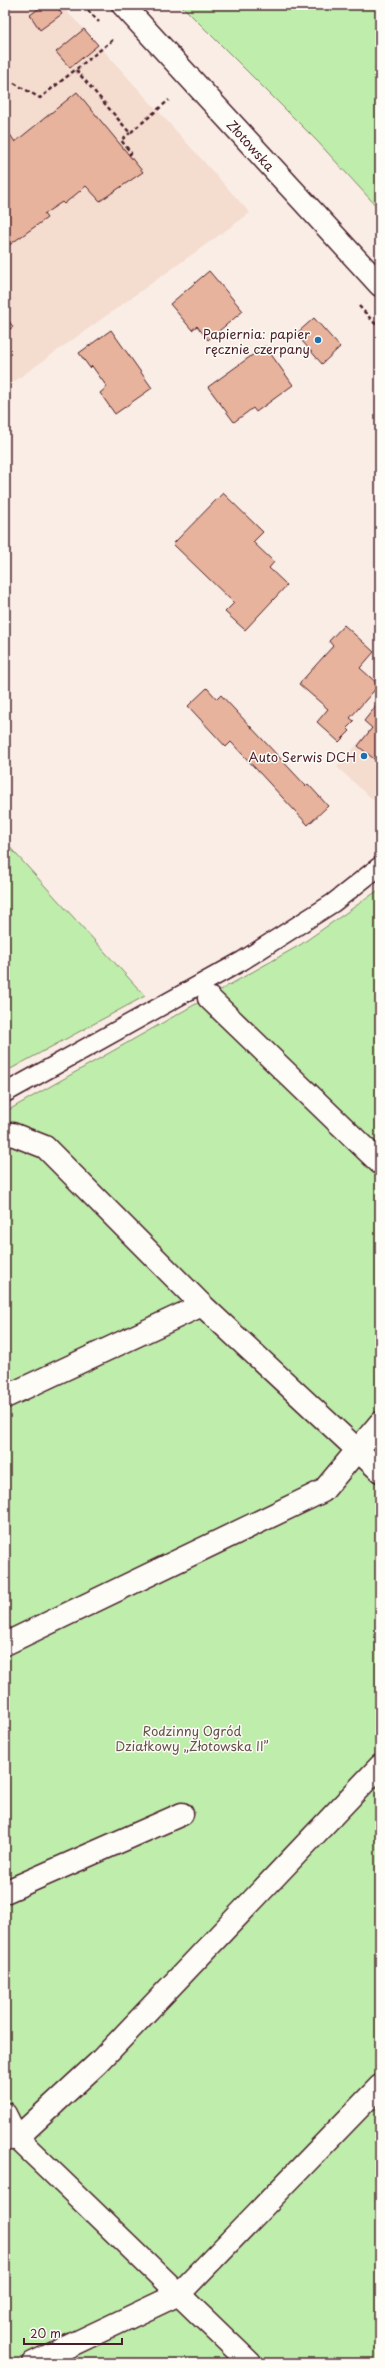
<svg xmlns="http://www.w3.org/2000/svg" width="385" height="2368" viewBox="0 0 385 2368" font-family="'Playpen Sans',sans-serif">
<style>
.built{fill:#f4dccf}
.green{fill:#bfedab;stroke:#84866b}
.building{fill:#e8b39c;stroke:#4a1f2b}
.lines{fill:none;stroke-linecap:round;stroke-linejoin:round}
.service-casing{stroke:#4a1f2b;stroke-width:21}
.minor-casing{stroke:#4a1f2b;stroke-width:25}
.tertiary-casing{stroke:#4a1f2b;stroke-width:25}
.path{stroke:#4a1f2b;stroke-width:2.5;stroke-dasharray:4 3;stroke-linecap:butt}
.service{stroke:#fdfcf7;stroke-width:18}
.minor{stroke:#fdfcf7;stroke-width:22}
.tertiary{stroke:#fdfcf7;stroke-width:22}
.poi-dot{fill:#1f6fb2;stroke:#fdfcf7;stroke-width:1.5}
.labels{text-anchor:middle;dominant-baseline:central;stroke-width:3;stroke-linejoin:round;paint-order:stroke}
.street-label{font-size:13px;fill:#4a1f2b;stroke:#fdfcf7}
.poi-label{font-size:13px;fill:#4a1f2b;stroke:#fdfcf7;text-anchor:end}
.park-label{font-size:13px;fill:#67524b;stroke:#fdfcf7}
</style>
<rect width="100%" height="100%" fill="#f9ede5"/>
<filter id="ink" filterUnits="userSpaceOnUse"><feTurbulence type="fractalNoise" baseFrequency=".025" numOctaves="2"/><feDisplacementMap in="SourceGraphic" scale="8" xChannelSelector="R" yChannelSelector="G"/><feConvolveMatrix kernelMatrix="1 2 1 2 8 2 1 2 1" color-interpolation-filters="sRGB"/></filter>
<g filter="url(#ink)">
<path class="built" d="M 5,5 L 60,5 L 84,29 L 250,213 L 5,388 Z
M 380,701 L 380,806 L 337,767 L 372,728 L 364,721 Z"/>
<path class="green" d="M 181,5 L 380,5 L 380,210 L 317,141 Z
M 5,842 L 145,996 L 5,1072 Z
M 380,889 L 380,2363 L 5,2363 L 5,1112 L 300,945 Z"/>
<path class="building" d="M 44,5 L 56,5 L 62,14 L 40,30 L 30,15 Z
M 84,29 L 98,45 L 70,68 L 56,52 Z
M 77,92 L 143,172 L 100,201 L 86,186 L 64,204 L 62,202 L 44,214 L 47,218 L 5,248 L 5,127 L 15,142 Z
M 209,271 L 243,311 L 208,340 L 197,326 L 192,330 L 170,304 Z
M 5,315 L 13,327 L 5,332 Z
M 314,318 L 340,347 L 322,364 L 296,334 Z
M 111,330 L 152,388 L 115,414 L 100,393 L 107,387 L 92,366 L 90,368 L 79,353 Z
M 265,346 L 293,385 L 256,412 L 253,408 L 234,422 L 208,387 Z
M 223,493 L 263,532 L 253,542 L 274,562 L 269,568 L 287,585 L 245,630 L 225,612 L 234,603 L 173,544 Z
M 344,625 L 374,652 L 360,668 L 379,685 L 350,718 L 354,721 L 347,728 L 350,731 L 339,742 L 317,722 L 328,709 L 299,684 L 333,646 L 329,641 Z
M 207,688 L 217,699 L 221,695 L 306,786 L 308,784 L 328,806 L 308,825 L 231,742 L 226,747 L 188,706 Z
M 380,701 L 380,762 L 379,763 L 358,746 L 372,728 L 364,721 Z"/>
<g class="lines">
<defs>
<path id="service" d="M 5,1093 L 242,961 L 333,903 L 380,866"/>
<path id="minor" d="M 209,998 L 380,1163
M 5,1135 L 12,1134 L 45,1147 L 202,1305 L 380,1471
M 5,1397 L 202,1305
M 5,1644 L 323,1491 L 380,1423
M 5,1892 L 182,1814
M 5,2114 L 17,2138 L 250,2363
M 5,2140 L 17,2138 L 98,2063 L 380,1766
M 33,2363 L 179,2294 L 380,2086"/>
<path id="tertiary" d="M 123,5 L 380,285"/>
</defs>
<use href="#service" class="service-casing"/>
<use href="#minor" class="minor-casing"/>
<use href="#tertiary" class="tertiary-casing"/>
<path class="path" d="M 83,5 L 99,22
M 76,70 L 130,133 L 169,100
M 14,83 L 40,98 L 114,39
M 129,155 L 131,153 L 121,140 L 130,133
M 359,306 L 380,329"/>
<use href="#service" class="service"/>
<use href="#minor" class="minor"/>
<use href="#tertiary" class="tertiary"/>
</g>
</g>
<g class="poi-dot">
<circle cx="318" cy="340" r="4"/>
<circle cx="364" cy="756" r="4"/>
</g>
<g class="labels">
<g class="street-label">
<text transform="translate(251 145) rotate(48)">Złotowska</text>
</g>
<g class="poi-label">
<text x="310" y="333">Papiernia: papier<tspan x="310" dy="15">ręcznie czerpany</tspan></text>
<text x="356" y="756">Auto Serwis DCH</text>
</g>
<g class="park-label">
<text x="192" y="1730">Rodzinny Ogród<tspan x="192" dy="15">Działkowy „Złotowska II”</tspan></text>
</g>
</g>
<rect width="385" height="2368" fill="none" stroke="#fdfcf7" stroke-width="20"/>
<rect x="10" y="10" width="365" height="2348" fill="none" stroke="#4a1f2b" stroke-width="1.5" filter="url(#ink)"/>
<path d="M24 2338v6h98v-6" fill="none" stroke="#4a1f2b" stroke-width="2"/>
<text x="30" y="2338" font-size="12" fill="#4a1f2b" stroke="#fdfcf7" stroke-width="3" paint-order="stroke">20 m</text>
</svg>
